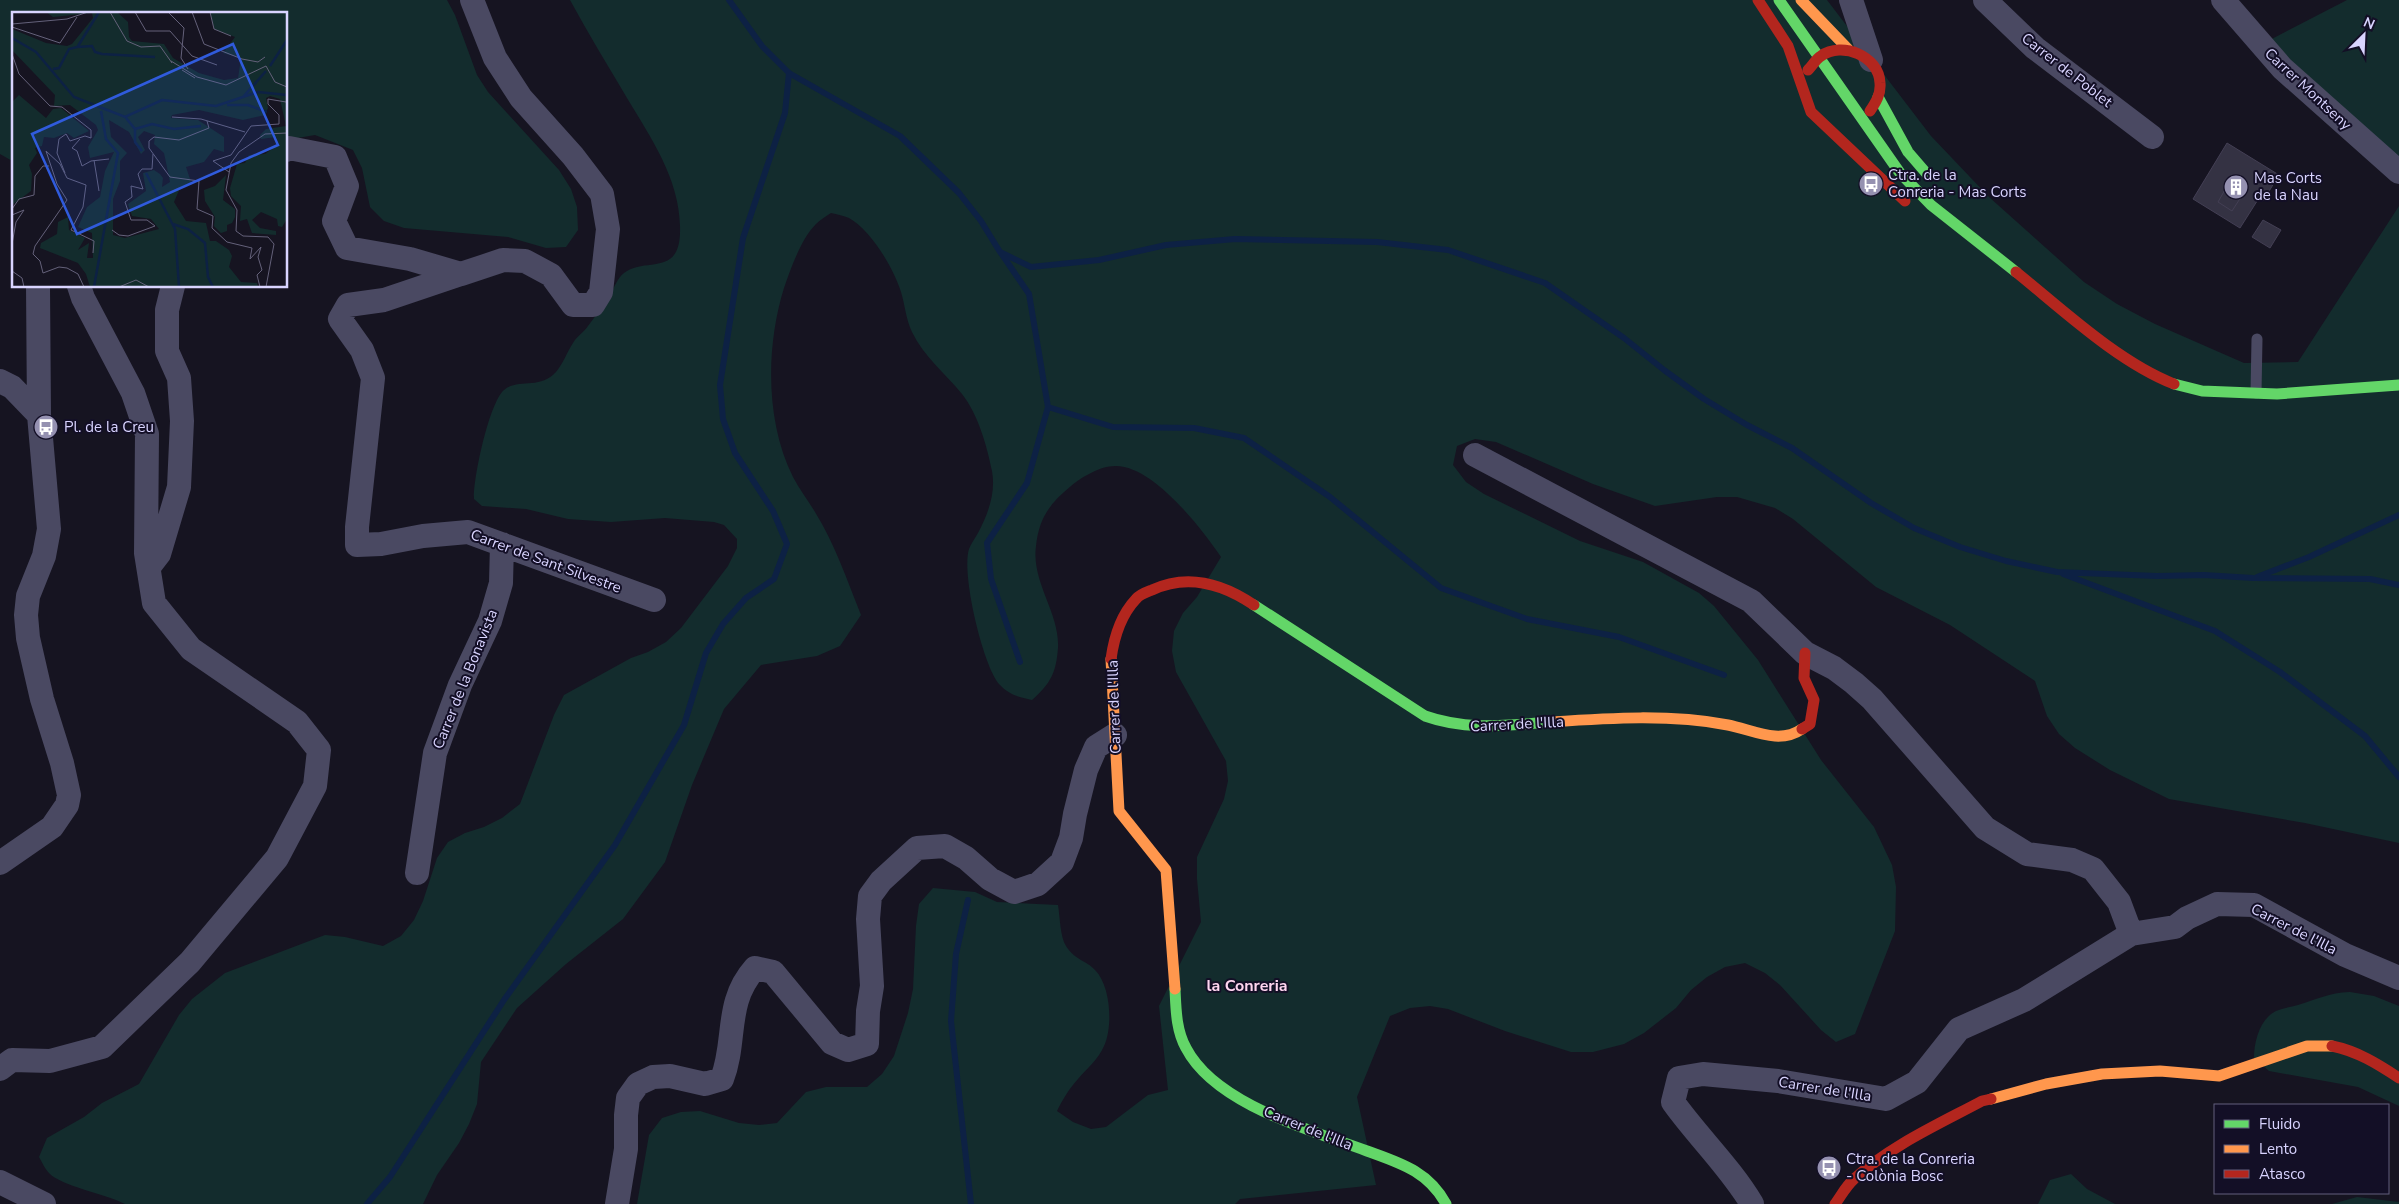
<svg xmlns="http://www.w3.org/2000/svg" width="2399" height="1204" viewBox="0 0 2399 1204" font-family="'Nunito Sans',sans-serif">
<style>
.green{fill:#132c2d}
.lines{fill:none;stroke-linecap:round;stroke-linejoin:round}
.stream{stroke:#0d2144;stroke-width:6}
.building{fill:#343243;stroke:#433f54}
.lane{stroke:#4a4962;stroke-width:11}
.street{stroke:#4a4962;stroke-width:24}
.fast{stroke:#63d668;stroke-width:11}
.slow{stroke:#ff974d;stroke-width:11}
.jam{stroke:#b3261e;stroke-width:11}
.labels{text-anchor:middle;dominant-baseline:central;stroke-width:4;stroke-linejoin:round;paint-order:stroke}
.street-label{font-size:15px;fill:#d9d4ff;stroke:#130f26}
.poi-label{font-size:15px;fill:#d9d4ff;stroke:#130f26;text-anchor:start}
.neighbourhood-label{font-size:16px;font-weight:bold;fill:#ffd6f0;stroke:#130f26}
.inset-river{fill:none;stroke:#0d2144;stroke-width:2.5}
.inset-road{fill:none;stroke:#64617a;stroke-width:1}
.view{fill:#305bdc;fill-opacity:0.15;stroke:#305bdc;stroke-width:2.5}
.inset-edge{fill:none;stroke:#d9d4ff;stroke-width:2.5}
</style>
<rect width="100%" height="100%" fill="#161421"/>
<path class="green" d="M 0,0 L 447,0 L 455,15 L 477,75 L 488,92 L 559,170 L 571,189 L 577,207 L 578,230 L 566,247 L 546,248 L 508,237 L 404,228 L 384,221 L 370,207 L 362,168 L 353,150 L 315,135 L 286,140 L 286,14 L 14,14 L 14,162 L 0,154 Z
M 570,0 L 1827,0 L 1931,136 L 1989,197 L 2084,282 L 2117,304 L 2155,324 L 2244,363 L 2298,362 L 2399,206 L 2399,843 L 2305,823 L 2169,799 L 2110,770 L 2075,748 L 2059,734 L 2047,716 L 2035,681 L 1950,625 L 1876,587 L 1793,519 L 1775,508 L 1737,497 L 1717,497 L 1655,506 L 1593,484 L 1496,442 L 1475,439 L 1457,446 L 1453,465 L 1466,482 L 1484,494 L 1580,541 L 1643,562 L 1699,593 L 1714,606 L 1758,660 L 1821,760 L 1874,827 L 1892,865 L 1896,887 L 1895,931 L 1855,1034 L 1836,1042 L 1821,1030 L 1780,985 L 1765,973 L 1745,963 L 1725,967 L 1707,977 L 1691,990 L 1676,1008 L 1644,1033 L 1624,1044 L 1593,1052 L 1571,1052 L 1505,1031 L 1448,1009 L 1430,1006 L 1410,1008 L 1390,1016 L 1357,1097 L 1376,1185 L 1240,1199 L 1235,1204 L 637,1204 L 649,1135 L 662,1118 L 681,1112 L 700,1111 L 739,1123 L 759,1125 L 777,1123 L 806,1092 L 826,1087 L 867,1087 L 882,1074 L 894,1056 L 908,1013 L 913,989 L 916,926 L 919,904 L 933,888 L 975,892 L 997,902 L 1058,905 C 1060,917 1060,937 1066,946 C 1076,961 1086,960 1095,970 C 1111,986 1113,1027 1104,1046 C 1098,1060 1087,1068 1078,1079 C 1069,1089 1063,1099 1057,1111 L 1073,1122 L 1091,1129 L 1106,1127 L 1148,1095 L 1168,1090 L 1159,1006 L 1201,922 L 1197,879 L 1197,857 L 1224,799 L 1228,781 L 1226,761 L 1176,672 L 1172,651 L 1174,631 L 1183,613 L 1197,597 L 1221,557 C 1202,529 1153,465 1115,466 C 1100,466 1082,477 1071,486 C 1050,503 1039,518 1036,546 C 1031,582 1060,613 1058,648 C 1056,673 1051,683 1032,700 C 1019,697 1009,695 999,684 C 983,665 961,574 969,549 C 971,544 975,538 978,533 C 988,514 996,493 992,471 C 987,446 978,414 962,394 C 945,373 924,357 912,332 C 906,320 905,305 901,292 C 894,269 871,230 849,218 C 844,216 837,214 831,213 C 826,216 820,220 816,224 C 801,239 791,268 784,288 C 766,346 765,421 793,477 C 799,489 808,500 815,512 C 835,544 847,580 861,615 L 840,646 L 817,656 L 761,665 L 724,709 L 692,785 L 665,862 L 623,919 L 566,964 L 517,1008 L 481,1062 L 477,1104 L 469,1124 L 459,1143 L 437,1175 L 423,1204 L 125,1204 C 106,1194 61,1186 49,1173 C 45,1169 42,1162 39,1157 L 47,1138 L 84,1117 L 102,1103 L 139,1084 L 179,1015 L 192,999 L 225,973 L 325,935 L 345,937 L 383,946 L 401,936 L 414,920 L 423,901 L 437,858 L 448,842 L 465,833 L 484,827 L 502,818 L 520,804 L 554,715 L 564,695 L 631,658 L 648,652 L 666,642 L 681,628 L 728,566 L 737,548 L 737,539 L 724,525 L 714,522 L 665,518 L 611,522 L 568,519 L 526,509 L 482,506 L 474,499 C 473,479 489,403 504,390 C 518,378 540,390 556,372 C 563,364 567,352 573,343 C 577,336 584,332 588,326 C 595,317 602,307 608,298 C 613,291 617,278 624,273 C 646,256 682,279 680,226 C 679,178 651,138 627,98 C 608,66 588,33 570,0 Z
M 2347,0 L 2399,0 L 2399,160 L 2264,43 Z
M 2350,992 L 2374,996 L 2399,1006 L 2399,1106 L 2358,1087 L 2269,1071 L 2254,1058 C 2254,1041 2260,1019 2276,1011 C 2283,1008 2291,1007 2298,1005 C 2318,999 2328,993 2350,992 Z
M 2071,1174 L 2087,1189 L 2115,1204 L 2038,1204 L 2050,1180 Z
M 2357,1197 L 2399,1202 L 2399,1204 L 2332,1204 Z"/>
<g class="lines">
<path class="stream" d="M 729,0 L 762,46 L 789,73 L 900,136 L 959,193 L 981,221 L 1000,252 L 1031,267 L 1099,260 L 1166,245 L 1235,239 L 1377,242 L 1448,250 L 1545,283 L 1624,338 L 1664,370 L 1704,399 L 1747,425 L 1792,448 L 1871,503 L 1914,528 L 1960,547 L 2006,561 L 2057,572 L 2157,576 L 2204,575 L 2253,578 L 2370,579 L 2399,585
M 1001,253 L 1029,294 L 1048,407 L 1113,427 L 1194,428 L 1244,438 L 1330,497 L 1441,588 L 1527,619 L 1619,637 L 1724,675
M 2063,574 L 2215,631 L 2280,672 L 2365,736 L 2399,777
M 2257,577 L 2309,557 L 2399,515
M 1020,662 L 991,579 L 987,543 L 1027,483 L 1048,407
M 968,900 L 956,954 L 951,1021 L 971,1204
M 367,1204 L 390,1177 L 504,1000 L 615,845 L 684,725 L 706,653 L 723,624 L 746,598 L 774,579 L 787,544 L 773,511 L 735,453 L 723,419 L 720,385 L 743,238 L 785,113 L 789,73"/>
</g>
<path class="building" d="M 2227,143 L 2279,175 L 2263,201 L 2259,198 L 2240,228 L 2193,199 Z
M 2226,188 L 2241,197 L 2232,211 L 2218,202 Z
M 2263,220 L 2281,230 L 2270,248 L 2252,237 Z"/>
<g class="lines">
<path class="lane" d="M 2256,393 L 2257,339"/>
<path class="street" d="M 1851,0 L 1871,60
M 1985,0 L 2035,48 L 2152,137
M 2223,0 L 2282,68 L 2399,172
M 286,150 L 289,148 L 335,157 L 347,186 L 334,221 L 347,248 L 410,259 L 461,274 L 503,260 L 525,261 L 551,275 L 573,305 L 593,305 L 601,292 L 608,229 L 602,194 L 573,156 L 521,98 L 495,58 L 472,0
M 461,274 L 384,300 L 348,305 L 340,319 L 362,350 L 373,378 L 357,527 L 357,545 L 381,544 L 423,536 L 468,532 L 654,600
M 0,381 L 12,387 L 39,415
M 1475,455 L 1751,601 L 1805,653 L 1834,668 L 1854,683 L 1872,699 L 1985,828 L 2027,854 L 2072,860 L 2093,869 L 2119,902 L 2131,934
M 149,567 L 159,554 L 179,487 L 182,421 L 179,378 L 167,351 L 167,310 L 173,286
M 0,863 L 52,827 L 67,805 L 69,795 L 62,763 L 42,699 L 28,638 L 26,615 L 28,596 L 44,556 L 49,529 L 39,415 L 38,286
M 417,873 L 435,753 L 460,685 L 490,621 L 501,583 L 502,544
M 0,1069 L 12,1060 L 50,1061 L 102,1047 L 190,962 L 277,858 L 315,786 L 319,750 L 297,722 L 191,649 L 154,603 L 146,553 L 147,434 L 133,393 L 83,298 L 79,286
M 0,1182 L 44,1204
M 617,1204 L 626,1149 L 626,1115 L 628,1098 L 638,1084 L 653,1077 L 670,1076 L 705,1084 L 722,1079 C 737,1040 724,1003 755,968 L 773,972 L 832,1043 L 848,1050 L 867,1044 L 868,1011 L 872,986 L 868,919 L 870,896 L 881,881 L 917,848 L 945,846 L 966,858 L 990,879 L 1014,892 L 1038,884 L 1062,862 L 1071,838 L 1075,814 L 1086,770 L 1096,747 L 1115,735
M 1752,1204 C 1730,1167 1698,1137 1673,1102 L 1679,1078 L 1703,1074 L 1778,1081 L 1886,1099 L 1917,1082 L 1959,1029 L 2024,1000 L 2131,934 L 2175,927 L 2187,918 L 2217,904 L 2254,905 L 2345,955 L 2399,978"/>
<path class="fast" d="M 1779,0 L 1900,173 L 1931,205 L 2016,272
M 1878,97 L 1908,152 L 1927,174
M 2174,384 L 2202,391 L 2277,394 L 2399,385
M 1254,605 L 1425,716 C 1467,731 1508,725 1551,722
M 1175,989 C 1176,1009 1176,1030 1186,1048 C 1215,1104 1310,1130 1367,1151 C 1400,1163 1428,1171 1446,1204"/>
<path class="slow" d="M 1801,0 L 1848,49
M 1111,659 L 1119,811 L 1166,870 L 1175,989
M 1551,722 C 1610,718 1671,714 1728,725 C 1753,730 1779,745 1802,729
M 1991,1099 L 2046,1084 L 2102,1074 L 2160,1071 L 2219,1076 L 2307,1046 L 2332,1046"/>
<path class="jam" d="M 1758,0 L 1788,46 L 1811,112 L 1905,201
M 1808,70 C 1812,66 1816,59 1821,56 C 1842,41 1879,56 1880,83 C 1881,94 1876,102 1870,111
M 2016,272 C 2063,310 2118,362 2174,384
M 1111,659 C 1114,637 1120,616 1136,599 C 1140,594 1147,592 1152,590 C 1188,573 1223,584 1254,605
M 1802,729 L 1810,724 L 1814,700 L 1804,678 L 1805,653
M 2332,1046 C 2357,1051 2378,1064 2399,1078
M 1835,1204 C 1841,1196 1846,1186 1854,1179 C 1890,1146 1939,1124 1982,1101 L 1991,1099"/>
</g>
<defs>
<symbol id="bus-disc" viewBox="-11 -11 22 22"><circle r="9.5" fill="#9591b1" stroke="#130f26"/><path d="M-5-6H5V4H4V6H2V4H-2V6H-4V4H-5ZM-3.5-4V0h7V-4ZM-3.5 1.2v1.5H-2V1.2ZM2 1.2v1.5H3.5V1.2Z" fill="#fff"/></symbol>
<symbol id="building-disc" viewBox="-11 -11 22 22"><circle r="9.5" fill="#9591b1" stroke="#130f26"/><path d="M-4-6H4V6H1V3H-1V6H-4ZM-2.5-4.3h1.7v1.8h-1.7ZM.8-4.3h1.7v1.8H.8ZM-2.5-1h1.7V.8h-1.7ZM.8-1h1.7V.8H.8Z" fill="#fff"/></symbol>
</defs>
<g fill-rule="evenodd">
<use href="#bus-disc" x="1857" y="170" width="28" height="28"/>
<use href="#building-disc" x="2222" y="173" width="28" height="28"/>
<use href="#bus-disc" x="32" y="413" width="28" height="28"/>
<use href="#bus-disc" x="1815" y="1154" width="28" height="28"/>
</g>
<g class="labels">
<g class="street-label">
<text transform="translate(2067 70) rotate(38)">Carrer de Poblet</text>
<text transform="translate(2308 89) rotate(43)">Carrer Montseny</text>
<text transform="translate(546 561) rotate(20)">Carrer de Sant Silvestre</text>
<text transform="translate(465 679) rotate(-68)">Carrer de la Bonavista</text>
<text transform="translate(1114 707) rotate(-92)">Carrer de l'Illa</text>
<text transform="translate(1517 724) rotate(-3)">Carrer de l'Illa</text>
<text transform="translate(2294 929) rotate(27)">Carrer de l'Illa</text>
<text transform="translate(1825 1089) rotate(9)">Carrer de l'Illa</text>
<text transform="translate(1308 1128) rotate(22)">Carrer de l'Illa</text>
</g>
<g class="poi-label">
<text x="1888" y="175">Ctra. de la<tspan x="1888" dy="17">Conreria - Mas Corts</tspan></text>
<text x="2254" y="178">Mas Corts<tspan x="2254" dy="17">de la Nau</tspan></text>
<text x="64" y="427">Pl. de la Creu</text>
<text x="1846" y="1159">Ctra. de la Conreria<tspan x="1846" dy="17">- Colònia Bosc</tspan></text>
</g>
<g class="neighbourhood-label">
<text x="1247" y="986">la Conreria</text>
</g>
</g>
<g transform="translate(12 12)">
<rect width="275" height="275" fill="#161421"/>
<path d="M 34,0 L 105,0 L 116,10 L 117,25 L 120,29 L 152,32 L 161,46 L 187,61 L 212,68 L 226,66 L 229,46 L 211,41 L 223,25 L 202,17 L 198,0 L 275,0 L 275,207 L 270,215 L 266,214 L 265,207 L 249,200 L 240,208 L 248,216 L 264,219 L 264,223 L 240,221 L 235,207 L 228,209 L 229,194 L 219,184 L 218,176 L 225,152 L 233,151 L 237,143 L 253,142 L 267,132 L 264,125 L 249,127 L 248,123 L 254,117 L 274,114 L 268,87 L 258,84 L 254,86 L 256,96 L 253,103 L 231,108 L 187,98 L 160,103 L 159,106 L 186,108 L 212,125 L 212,140 L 202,137 L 192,150 L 174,155 L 179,170 L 168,176 L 162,190 L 174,209 L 194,211 L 198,229 L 204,229 L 217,238 L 220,244 L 217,255 L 229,270 L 245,271 L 246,275 L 78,275 L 74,262 L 66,251 L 28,236 L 29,231 L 45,222 L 46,210 L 56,205 L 57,218 L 73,226 L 66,238 L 77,231 L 75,246 L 81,246 L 80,221 L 66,215 L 75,195 L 88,185 L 93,159 L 102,140 L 78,146 L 76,135 L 86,118 L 84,113 L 58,93 L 42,94 L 43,83 L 0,38 L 0,17 L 34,31 L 55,34 L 60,32 L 81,6 L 80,1 L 41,5 ZM 97,108 L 117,120 L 129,142 L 133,138 L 126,125 L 132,119 L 143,123 L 142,132 L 152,141 L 158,170 L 150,175 L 151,166 L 148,162 L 142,158 L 131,161 L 134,179 L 116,192 L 120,204 L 139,207 L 147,217 L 113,226 L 101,223 L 101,187 L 108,169 L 108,149 L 115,141 L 99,125 ZM 7,83 L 34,106 L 41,97 L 49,96 L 77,119 L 62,126 L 55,121 L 42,126 L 32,125 L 30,134 L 23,136 L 25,141 L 17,153 L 20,162 L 19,179 L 0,193 L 0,90 ZM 214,163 L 211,188 L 223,197 L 223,205 L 220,211 L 215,213 L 215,219 L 209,221 L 202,214 L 203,205 L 193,189 L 192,178 L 203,174 Z" fill="#132c2d" fill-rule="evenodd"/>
<path class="inset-river" d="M 0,26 L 24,40 L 62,85 L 113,105 L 150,88 L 204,94 L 246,80 L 275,83M 66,34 L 87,0M 258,54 L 275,28M 41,57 L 47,56 L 57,37 L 65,35 L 80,34 L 83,40 L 90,42 L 143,45M 231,85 L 254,59M 215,93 L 236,93 L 255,100M 114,106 L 123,117 L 140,112 L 162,117 L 189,114M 123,118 L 123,130 L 130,139M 134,161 L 163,217 L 167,275M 161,212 L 176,217 L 193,231 L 196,265 L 201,275M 82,275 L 106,141 L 94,127 L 89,99"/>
<path class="inset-road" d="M 98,0 L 115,29 L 129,35 L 148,34 L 160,51M 123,0 L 134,19 L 158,19 L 180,44 L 205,53M 156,0 L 172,16 L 169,46 L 176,57M 180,0 L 192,32 L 230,47 L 246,50 L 253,45M 198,0 L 202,17 L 219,24M 0,12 L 55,7 L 76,0M 0,15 L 48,31 L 65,5M 0,42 L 7,62 L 38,94 L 50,95 L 79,118 L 79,126 L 73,124 L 58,129 L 54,122 L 47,127 L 45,141 L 53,161M 159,49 L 185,65 L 214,73 L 254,54 L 263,70 L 275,75M 170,58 L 183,66M 160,105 L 189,107 L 233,120M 195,109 L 197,116 L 167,128 L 142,125 L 137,129 L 137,136 L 158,165 L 187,169 L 185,197 L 201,204 L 200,216 L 215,230 L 240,236 L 238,247 L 249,235 L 246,245 L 250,258 L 245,263 L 248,275M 68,127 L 60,136 L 65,139 L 70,154 L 79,149 L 97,147M 82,148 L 87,179M 217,160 L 201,149 L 219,143 L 239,114 L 267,112 L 267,103 L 256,92 L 256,87 L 274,90M 0,197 L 7,187 L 22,183 L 23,164 L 31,154 L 37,154M 0,203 L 12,198 L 4,210 L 0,232M 100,218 L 107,223 L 116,224 L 143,214 L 135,208 L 119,208 L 113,190 L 120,185 L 119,174 L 131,177 L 126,162 L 130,157 L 140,157 L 141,142M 0,259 L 10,266 L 12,275M 72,275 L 66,262 L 55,256 L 47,255 L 31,261 L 28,249 L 21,242 L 23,234 L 55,188 L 45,172 L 34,139 L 48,152 L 55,166 L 74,173 L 71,195 L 59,218 L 82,229 L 81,241M 107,275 L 124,268 L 137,275M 254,275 L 262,232 L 256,225 L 231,224 L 224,219 L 225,198 L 214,178 L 219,151 L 227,140 L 253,122 L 275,121"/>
<path class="view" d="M 221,32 L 266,133 L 65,222 L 20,122 Z"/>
<rect width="275" height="275" class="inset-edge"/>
</g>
<rect x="2214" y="1104" width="175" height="90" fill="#130f26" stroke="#625e7d"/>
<rect x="2224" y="1120" width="25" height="8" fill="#63d668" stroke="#625e7d"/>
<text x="2259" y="1129" font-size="15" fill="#d9d4ff">Fluido</text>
<rect x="2224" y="1145" width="25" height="8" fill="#ff974d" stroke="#625e7d"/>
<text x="2259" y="1154" font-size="15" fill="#d9d4ff">Lento</text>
<rect x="2224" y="1170" width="25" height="8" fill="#b3261e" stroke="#625e7d"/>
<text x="2259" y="1179" font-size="15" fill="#d9d4ff">Atasco</text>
<g transform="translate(2364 35) rotate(24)" stroke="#130f26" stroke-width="4" paint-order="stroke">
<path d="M0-4L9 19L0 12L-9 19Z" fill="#d9d4ff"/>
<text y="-8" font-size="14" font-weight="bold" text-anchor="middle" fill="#d9d4ff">N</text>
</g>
</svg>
